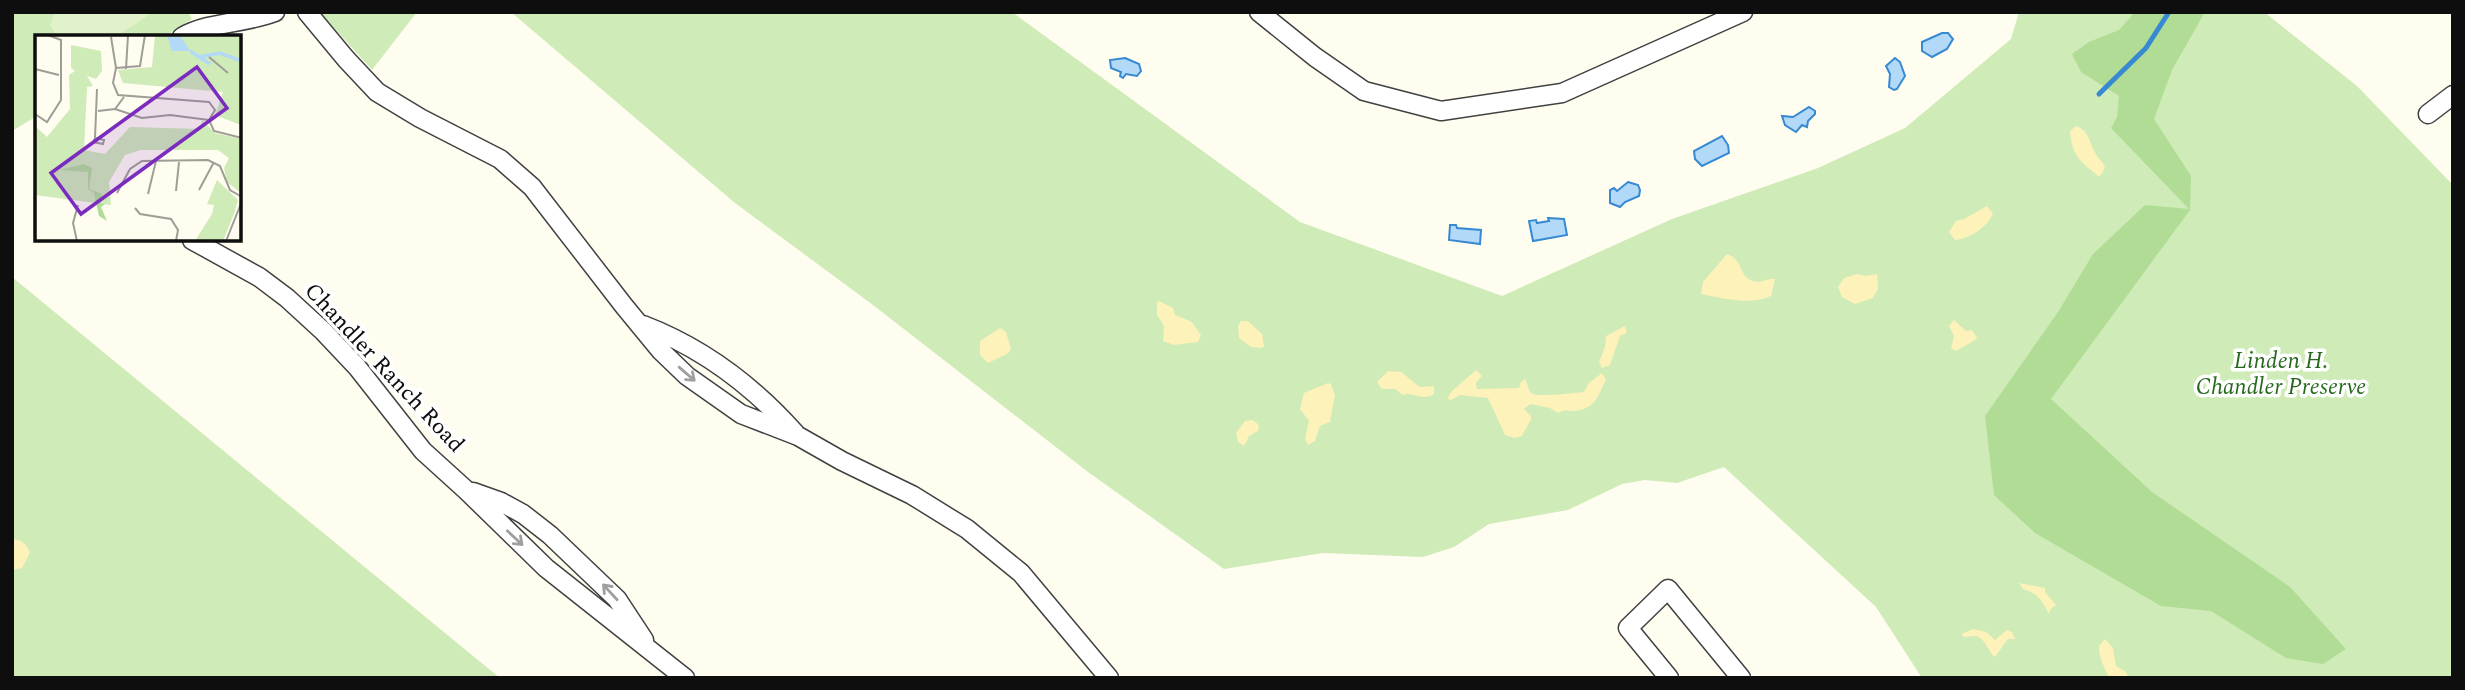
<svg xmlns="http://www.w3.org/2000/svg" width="2465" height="690" viewBox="0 0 2465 690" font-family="Spectral,serif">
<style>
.green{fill:#cfebb7}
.forest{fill:#b1dc96}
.sand{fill:#fcf2ba}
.pitch{fill:#e1f2ca}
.water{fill:#b2d9f8;stroke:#3789d2;stroke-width:2}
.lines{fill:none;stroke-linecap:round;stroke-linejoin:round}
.stream{stroke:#3789d2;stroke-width:5}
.street-casing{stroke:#414141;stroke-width:21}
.street{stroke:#fff;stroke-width:18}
.oneway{stroke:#9f9f9f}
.labels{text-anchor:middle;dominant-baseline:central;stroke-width:7;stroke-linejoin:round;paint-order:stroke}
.park-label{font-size:23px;font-style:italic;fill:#26691c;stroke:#fff}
.street-label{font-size:23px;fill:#0e0e0e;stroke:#fff}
.inset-river{fill:none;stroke:#b2d9f8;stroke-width:3.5}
.inset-road{fill:none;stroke:#9f9d96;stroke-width:2}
.view{fill:#7b2cbf;fill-opacity:0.15;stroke:#7b2cbf;stroke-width:3.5}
.inset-edge{fill:none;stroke:#0e0e0e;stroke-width:3.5}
</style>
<rect width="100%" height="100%" fill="#fffdf0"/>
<path class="green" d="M 12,12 L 188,12 L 192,19 L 164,37 L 37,37 L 37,116 L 12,131 Z
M 320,12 L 417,12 L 372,70 Z
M 511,12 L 1012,12 L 1300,222 L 1502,296 L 1672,219 L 1818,168 L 1905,128 L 2011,39 L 2019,12 L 2264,12 L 2357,86 L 2453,185 L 2453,678 L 1922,678 L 1876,607 L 1724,467 L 1677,483 L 1645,480 L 1622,484 L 1568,510 L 1489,524 L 1454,547 L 1423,557 L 1323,553 L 1224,569 L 1088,472 L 873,305 L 735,203 Z
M 12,277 L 445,633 L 500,678 L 12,678 Z"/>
<path class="forest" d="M 2135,12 L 2205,12 L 2172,70 L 2154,119 L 2191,176 L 2190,210 L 2051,399 L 2152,492 L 2290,587 L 2346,649 L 2323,664 L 2286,658 L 2211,611 L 2161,606 L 2035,533 L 1994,495 L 1985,416 L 2058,312 L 2093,254 L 2145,205 L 2189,209 L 2111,128 L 2117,117 L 2119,96 L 2081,72 L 2072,54 L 2089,42 L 2119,30 Z"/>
<path class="sand" d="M 2076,126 C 2090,131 2089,143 2096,154 C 2099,160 2103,161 2105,168 L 2100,176 L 2098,176 C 2080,161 2072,156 2070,131 Z
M 1987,206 L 1993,214 C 1986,228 1971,238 1955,240 L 1949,232 L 1956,221 L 1964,219 Z
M 1727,254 C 1744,260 1738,276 1753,281 C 1762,284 1767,277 1775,279 L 1771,296 C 1750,306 1723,298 1701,294 L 1703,282 Z
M 1857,274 L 1865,276 L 1877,274 L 1878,289 L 1873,298 L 1855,304 L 1842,297 L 1838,287 L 1844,278 Z
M 1159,301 L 1173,308 L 1175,315 L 1192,322 L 1201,335 L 1198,342 L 1174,345 L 1163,341 L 1164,326 L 1157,315 L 1157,302 Z
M 1954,320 L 1966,331 L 1972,330 L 1977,337 L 1975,340 L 1956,351 L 1951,348 L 1954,336 L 1949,326 Z
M 1241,321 L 1248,321 L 1262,334 L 1264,346 L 1262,348 L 1251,347 L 1239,338 L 1238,326 Z
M 1625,326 L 1627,333 L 1620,336 L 1610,365 L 1602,368 L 1599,362 L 1605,347 L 1606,336 Z
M 1000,328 L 1006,332 L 1011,349 L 1007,354 L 988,363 L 980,355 L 980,341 Z
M 1476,370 L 1482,376 L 1476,383 L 1477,389 L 1519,388 L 1521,382 L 1525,379 C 1528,383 1528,392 1533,394 C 1537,397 1577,393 1584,392 L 1589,383 L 1602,373 L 1606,380 C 1598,394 1597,409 1574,411 C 1567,411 1565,409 1558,413 L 1550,408 L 1530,404 L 1524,409 L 1531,416 L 1531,419 L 1522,436 L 1515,438 L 1505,435 L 1488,398 L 1460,395 L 1451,400 L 1447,399 L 1452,391 Z
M 1388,371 L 1401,372 L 1420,387 L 1434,386 L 1434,394 C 1422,402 1413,391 1403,395 L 1395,389 L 1382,389 L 1377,382 Z
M 1328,383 L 1331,384 L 1335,395 L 1330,422 L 1320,426 L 1315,441 L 1308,445 L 1305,438 L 1309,421 L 1300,409 L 1304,393 Z
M 1253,420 L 1259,425 L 1258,431 L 1249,436 L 1244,446 L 1238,442 L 1236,433 L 1245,421 Z
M 12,539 C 22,540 27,544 30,553 L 22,568 L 12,570 Z
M 2019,583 L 2045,588 L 2045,592 L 2056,605 L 2050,610 L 2049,614 C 2042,601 2039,594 2023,589 Z
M 1973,629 L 1986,632 L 1995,640 L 2007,630 L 2012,632 L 2015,639 L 2008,639 L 1995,657 C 1988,652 1985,637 1975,636 C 1971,636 1967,637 1963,637 L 1962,634 Z
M 2105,639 L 2113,648 L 2116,666 L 2125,671 L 2129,678 L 2109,678 C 2104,666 2099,659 2099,646 Z"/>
<path class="pitch" d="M 55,12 L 153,12 L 116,37 L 58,37 L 50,25 Z"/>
<path class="water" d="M 1942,33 L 1948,33 L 1953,39 L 1947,49 L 1932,57 L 1922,51 L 1922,42 Z
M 1125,58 L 1139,64 L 1141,71 L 1137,76 L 1126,74 L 1123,78 L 1120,76 L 1121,72 L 1111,68 L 1110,60 Z
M 1895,58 L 1900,62 L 1905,76 L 1897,89 L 1894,90 L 1889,87 L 1890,74 L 1886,66 Z
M 1809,107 L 1815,111 L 1815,114 L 1808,121 L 1807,127 L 1802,125 L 1796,132 L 1785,125 L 1782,116 L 1793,117 Z
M 1722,136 L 1728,145 L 1729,153 L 1702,166 L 1695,159 L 1694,151 Z
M 1628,182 L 1638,185 L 1640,190 L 1639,196 L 1625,202 L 1620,207 L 1610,203 L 1610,190 L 1614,188 L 1617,191 Z
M 1548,218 L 1564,219 L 1567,235 L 1533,241 L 1529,221 L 1536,220 L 1537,223 L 1549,221 Z
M 1450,225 L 1456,225 L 1457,228 L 1481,230 L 1480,244 L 1449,240 Z"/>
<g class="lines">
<path class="stream" d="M 2099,94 L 2146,48 L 2169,12"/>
<defs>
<path id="street" d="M 307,12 L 346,59 L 377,92 L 420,118 L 500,159 L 532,187 L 624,306 L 661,351 L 687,376 L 741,414 L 798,436 L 842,461 L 912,495 L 967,529 L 1021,573 L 1109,678
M 1259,12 L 1315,57 L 1364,91 L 1441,111 L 1562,93 L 1743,12
M 182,37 C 210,21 245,24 275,12
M 2428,114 L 2453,95
M 192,240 L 259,277 L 287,298 L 323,331 L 357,367 L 423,451 L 466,490 L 546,568 L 685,678
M 643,325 C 703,348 753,386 795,433
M 473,492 L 501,502 L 523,514 L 550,535 L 617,599 L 644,640
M 1669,678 L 1628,628 L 1668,589 L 1741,678"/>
</defs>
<use href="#street" class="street-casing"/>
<use href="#street" class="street"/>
</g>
<defs><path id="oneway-shaft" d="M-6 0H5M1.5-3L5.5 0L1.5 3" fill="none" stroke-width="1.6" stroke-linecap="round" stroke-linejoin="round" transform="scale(1.75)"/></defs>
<g class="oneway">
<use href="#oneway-shaft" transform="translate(687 374) rotate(41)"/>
<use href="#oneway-shaft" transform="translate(515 538) rotate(43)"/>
<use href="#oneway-shaft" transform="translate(610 592) rotate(-133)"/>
</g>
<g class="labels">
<g class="park-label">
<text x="2281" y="361">Linden H.<tspan x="2281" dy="26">Chandler Preserve</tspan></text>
</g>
<g class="street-label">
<text transform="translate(384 368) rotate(47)">Chandler Ranch Road</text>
</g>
</g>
<g transform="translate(35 35)">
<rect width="206" height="206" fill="#fffdf0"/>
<path d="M 120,0 L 206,0 L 206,90 L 180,80 L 188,57 L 88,48 L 83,35 L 117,32 ZM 36,10 L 66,16 L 67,36 L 61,44 L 52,41 L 58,51 L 52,52 L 49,115 L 70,119 L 95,92 L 166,94 L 167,85 L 180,98 L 206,104 L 206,158 L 192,147 L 189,133 L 194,123 L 183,115 L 106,115 L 90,120 L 74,147 L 76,170 L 0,160 L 0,91 L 12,102 L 35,74 L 34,40 L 40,36 L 36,33 ZM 182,145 L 203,165 L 199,179 L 188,206 L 160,206 L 177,179 L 179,170 L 172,169 Z" fill="#cfebb7"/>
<path d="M 49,129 L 57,133 L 54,154 L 67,159 L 65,168 L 70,169 L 66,172 L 72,186 L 64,181 L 59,158 L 53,154 L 53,137 L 25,135 Z" fill="#b1dc96"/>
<path d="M 132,1 L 146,2 L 155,16 L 137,16 Z" fill="#b2d9f8"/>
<path class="inset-river" d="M 155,16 L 175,29M 164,22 L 185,18 L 207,26"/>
<path class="inset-road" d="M 76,2 L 81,33 L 78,48 L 83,60 L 174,67 L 180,75 L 174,85M 174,22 L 193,38M 81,33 L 105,31 L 110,0M 0,34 L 24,40M 91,34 L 93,0M 80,74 L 107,83 L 135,80 L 174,85M 63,76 L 80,74 L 89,62M 0,79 L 12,87 L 26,65 L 26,5 L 13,0M 174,85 L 179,96 L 207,103M 60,103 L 58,107 L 68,109 L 69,105 L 60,103 L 62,54M 164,155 L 179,127M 141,156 L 144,127M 82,158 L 95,134 L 107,126 L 173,125 L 185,131 L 195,155 L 207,162M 113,159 L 121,126M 100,173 L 105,179 L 136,184 L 143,195 L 141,206M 42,206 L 38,188 L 43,170M 191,206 L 207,166"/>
<path class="view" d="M 162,32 L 192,73 L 46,179 L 16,138 Z"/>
<rect width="206" height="206" class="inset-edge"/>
</g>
<rect width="2465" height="690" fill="none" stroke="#0e0e0e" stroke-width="28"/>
</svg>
